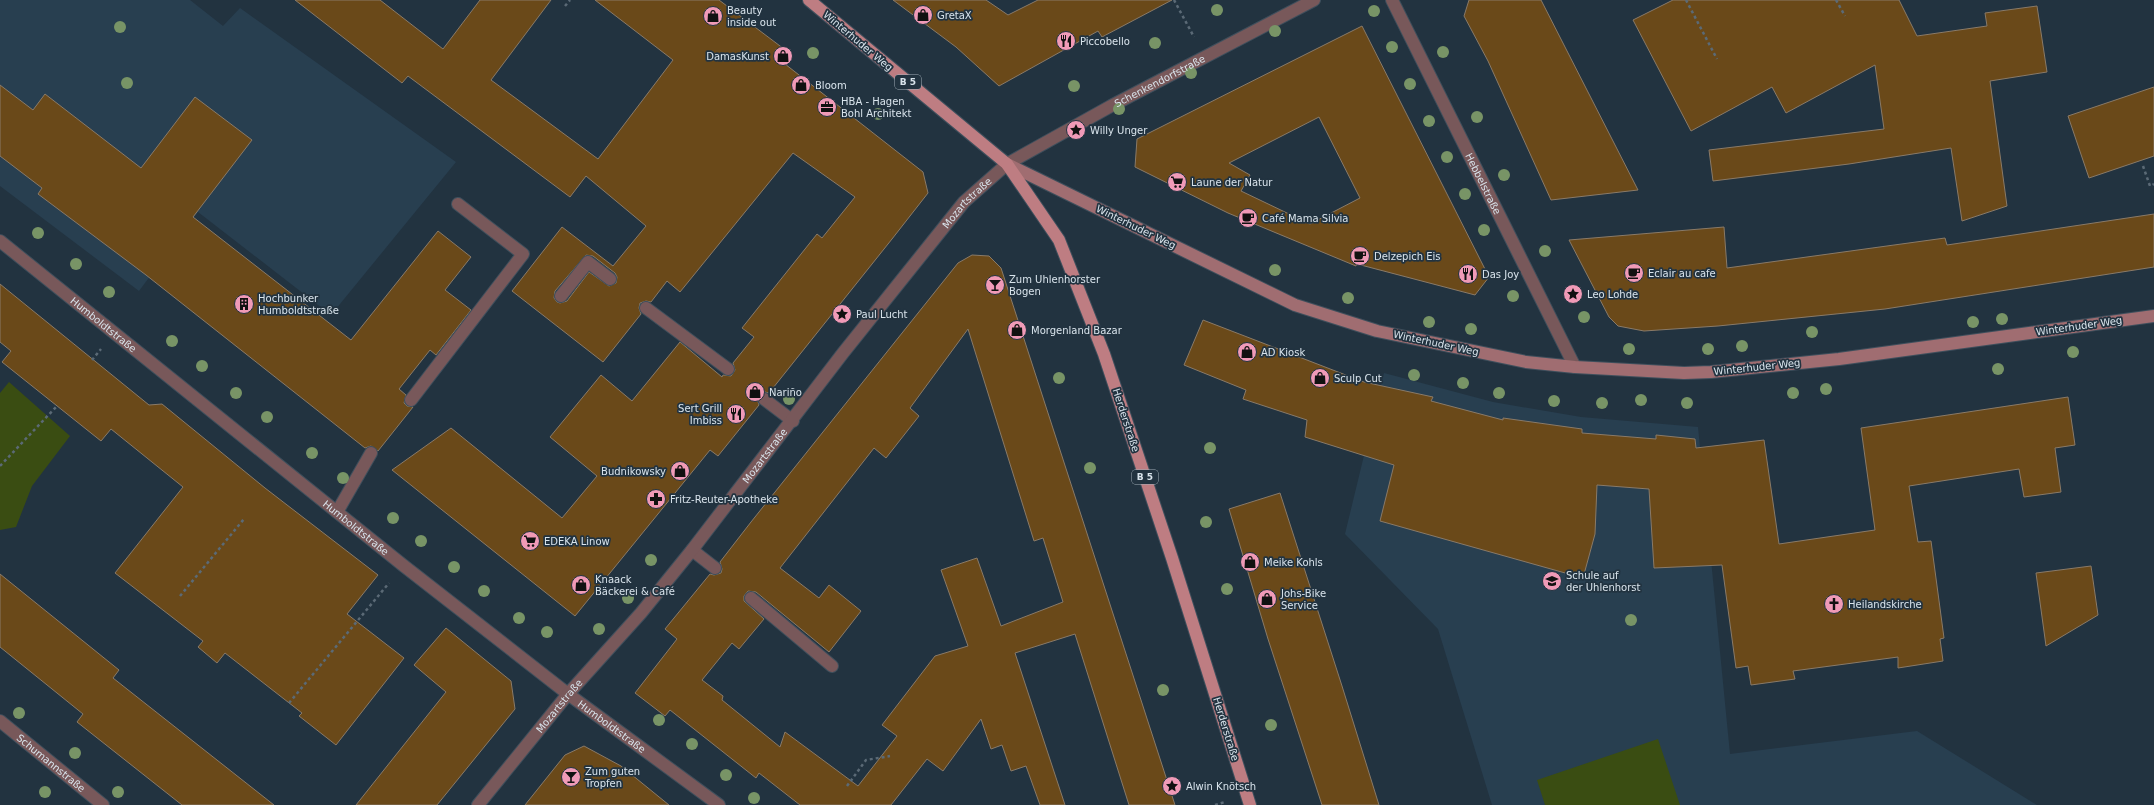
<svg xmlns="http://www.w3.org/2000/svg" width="2154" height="805" viewBox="0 0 2154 805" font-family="'DejaVu Sans',sans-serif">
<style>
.built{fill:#283f50}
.green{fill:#3a4d12}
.building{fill:#6a4919;stroke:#897a68;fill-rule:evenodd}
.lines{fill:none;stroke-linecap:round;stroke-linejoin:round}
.lane-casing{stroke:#3f4f5c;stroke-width:14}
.street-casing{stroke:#3f4f5c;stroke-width:14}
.secondary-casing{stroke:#3f4f5c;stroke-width:14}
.primary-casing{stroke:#3f4f5c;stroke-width:14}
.path{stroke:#5b6a76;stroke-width:2.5;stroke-dasharray:3 3;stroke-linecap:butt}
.lane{stroke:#78585a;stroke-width:12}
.street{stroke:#78585a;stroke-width:12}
.secondary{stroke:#a06d71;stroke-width:12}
.primary{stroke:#be7d82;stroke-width:12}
.tree{fill:#789466}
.labels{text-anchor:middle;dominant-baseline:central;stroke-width:3.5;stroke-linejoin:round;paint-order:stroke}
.shield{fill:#223340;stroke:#a2afb8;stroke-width:1}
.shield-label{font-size:9px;font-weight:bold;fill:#d9e4ec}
.poi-label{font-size:10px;fill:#d9e4ec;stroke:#223340;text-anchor:start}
.street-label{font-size:10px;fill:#d9e4ec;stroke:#223340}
</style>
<rect width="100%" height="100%" fill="#223340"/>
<path class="built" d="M 0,0 L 190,0 L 223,26 L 240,8 L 456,162 L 331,315 L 198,212 L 139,291 L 0,186 Z
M 1384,373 L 1493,402 L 1581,417 L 1698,427 L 1730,754 L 1917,731 L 2037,805 L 1492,805 L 1438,629 L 1345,534 Z"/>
<path class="green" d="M 9,382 L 70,436 L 32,486 L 16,527 L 0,530 L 0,393 Z
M 1658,739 L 1680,805 L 1545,805 L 1537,780 Z"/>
<path class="building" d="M 295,0 L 380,0 L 443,49 L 480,0 L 551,0 L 491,80 L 598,159 L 673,60 L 595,0 L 719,0 L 792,55 L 785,64 L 923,172 L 928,193 L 892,239 L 769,393 L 765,392 L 758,394 L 757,398 L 759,405 L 718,456 L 710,450 L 575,616 L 392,470 L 451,428 L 562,518 L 597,476 L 550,437 L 601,375 L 632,401 L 680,342 L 722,377 L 723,375 L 731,376 L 735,370 L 733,363 L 754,337 L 742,328 L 817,234 L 822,238 L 855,197 L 793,153 L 680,292 L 667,281 L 651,302 L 646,301 L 640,303 L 639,308 L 641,314 L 603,362 L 512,291 L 562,227 L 613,266 L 646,226 L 586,176 L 570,197 L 408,76 L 402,83 ZM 586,255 L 593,256 L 615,273 L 617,277 L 616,283 L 609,286 L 589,272 L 567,301 L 560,303 L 557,302 L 554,298 L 555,291 Z
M 893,0 L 986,0 L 1008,15 L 1038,0 L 1172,0 L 1102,37 L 1098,31 L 999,86 L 956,47 Z
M 1469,0 L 1541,0 L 1638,190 L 1551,200 L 1488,61 L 1464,16 Z
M 1673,0 L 1899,0 L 1917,36 L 1987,26 L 1985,13 L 2037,6 L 2047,72 L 1990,81 L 2007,206 L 1962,221 L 1951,148 L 1849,164 L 1713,181 L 1709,150 L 1884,129 L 1875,65 L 1786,113 L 1772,87 L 1691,131 L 1633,20 Z
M 1362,26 L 1489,277 L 1475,295 L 1357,264 L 1356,266 L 1228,213 L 1135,167 L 1137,139 ZM 1319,117 L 1360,198 L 1310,224 L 1241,191 L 1250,175 L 1229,163 Z
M 0,85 L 33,110 L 45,94 L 141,168 L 195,97 L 252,140 L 193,217 L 351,340 L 438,231 L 471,257 L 445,290 L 471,310 L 436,355 L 430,350 L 399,389 L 406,395 L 404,403 L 407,406 L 413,407 L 378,451 L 371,446 L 365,448 L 146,275 L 38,194 L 42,188 L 0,156 Z
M 2154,87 L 2154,156 L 2089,178 L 2068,116 Z
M 2154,214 L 2154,267 L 1885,309 L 1718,326 L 1644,331 L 1618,326 L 1609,317 L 1569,240 L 1724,227 L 1727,268 L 1945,238 L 1947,245 Z
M 972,255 L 989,256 L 1001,268 L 1175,805 L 1129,805 L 1075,634 L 1015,653 L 1065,805 L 1040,805 L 1026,766 L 1011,771 L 1002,745 L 991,749 L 981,719 L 943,771 L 927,759 L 891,805 L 800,805 L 759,773 L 756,778 L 670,710 L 665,716 L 635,693 L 677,639 L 665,629 L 710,574 L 714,575 L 721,573 L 722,569 L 720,562 L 751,522 L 958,263 ZM 968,329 L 1034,541 L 1043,538 L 1063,602 L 1001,626 L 977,558 L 941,570 L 968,646 L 935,656 L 882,725 L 897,736 L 858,786 L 785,732 L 780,747 L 722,700 L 723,696 L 702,680 L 732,643 L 739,649 L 764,619 L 744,601 L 744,596 L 748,591 L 756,592 L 829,652 L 861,611 L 829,585 L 819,598 L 780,568 L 874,448 L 886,458 L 919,416 L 910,408 Z
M 0,284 L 149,405 L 162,404 L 265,488 L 378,575 L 347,614 L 404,658 L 336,745 L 299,716 L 302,713 L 225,653 L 217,663 L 198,647 L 203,641 L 115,573 L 183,487 L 111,429 L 101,441 L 2,362 L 11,351 L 0,342 Z
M 1203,320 L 1364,382 L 1433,397 L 1431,401 L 1503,420 L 1503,418 L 1582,429 L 1582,433 L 1656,439 L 1656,435 L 1695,439 L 1696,448 L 1764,440 L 1779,544 L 1875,530 L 1861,428 L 2068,397 L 2075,445 L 2055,448 L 2061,492 L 2024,497 L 2019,469 L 1909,486 L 1918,542 L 1931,541 L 1944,638 L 1940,639 L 1943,661 L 1898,668 L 1898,657 L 1793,671 L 1795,679 L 1751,685 L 1748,666 L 1736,668 L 1722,565 L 1654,568 L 1649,489 L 1597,485 L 1595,534 L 1583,578 L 1380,521 L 1394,465 L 1305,437 L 1307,420 L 1243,399 L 1246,390 L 1184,365 Z
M 1280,493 L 1342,686 L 1379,805 L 1322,805 L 1268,639 L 1229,509 Z
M 2091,566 L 2098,615 L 2046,646 L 2036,573 Z
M 0,574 L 119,670 L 113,678 L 274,805 L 182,805 L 77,722 L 83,714 L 0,647 Z
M 446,628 L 511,681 L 515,709 L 437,805 L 356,805 L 446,692 L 414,665 Z
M 584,746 L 621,766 L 669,805 L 525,805 L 565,755 Z"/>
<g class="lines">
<defs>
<path id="lane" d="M 561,296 L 588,262 L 610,279
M 646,308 L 728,369
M 764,399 L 793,421
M 411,400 L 523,254 L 458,204
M 337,512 L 371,453
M 692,550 L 715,568
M 751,598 L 832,666"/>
<g id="street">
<path id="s1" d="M 1392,0 L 1575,367"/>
<path id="s2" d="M 0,241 L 404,566 L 568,694 L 719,805"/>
<path id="s3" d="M 0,721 L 103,805"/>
<path id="s4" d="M 478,805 L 568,694 L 641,613 L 692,550 L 843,353 L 964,202 L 1007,164 L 1111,106 L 1314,0"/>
</g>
<path id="secondary" d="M 1007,164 L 1295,305 L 1377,331 L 1526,362 L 1575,367 L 1684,373 L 1711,372 L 1839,359 L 2154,316"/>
<path id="primary" d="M 809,0 L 1007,164 L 1059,240 L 1104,354 L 1172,558 L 1250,805"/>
</defs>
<use href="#lane" class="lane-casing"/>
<use href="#street" class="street-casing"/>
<use href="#secondary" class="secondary-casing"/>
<use href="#primary" class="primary-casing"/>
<path class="path" d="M 1174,0 L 1194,37
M 1686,0 L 1717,59
M 1836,0 L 1845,16
M 565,6 L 570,0
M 2143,166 L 2150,186 L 2154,184
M 92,360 L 101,349
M 0,466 L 57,406
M 180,596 L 244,519
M 289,703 L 389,583
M 847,786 L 866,760 L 890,756
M 1215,805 L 1225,802"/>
<use href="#lane" class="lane"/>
<use href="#street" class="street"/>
<use href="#secondary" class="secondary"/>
<use href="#primary" class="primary"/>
</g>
<g class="tree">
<circle cx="1217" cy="10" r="6"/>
<circle cx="1374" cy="11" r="6"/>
<circle cx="120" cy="27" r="6"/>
<circle cx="1275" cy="31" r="6"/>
<circle cx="1155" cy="43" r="6"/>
<circle cx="1392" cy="47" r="6"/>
<circle cx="1443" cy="52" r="6"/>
<circle cx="813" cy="53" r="6"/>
<circle cx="1191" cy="73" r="6"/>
<circle cx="127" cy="83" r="6"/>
<circle cx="1410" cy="84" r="6"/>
<circle cx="1074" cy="86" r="6"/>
<circle cx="1119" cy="109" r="6"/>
<circle cx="878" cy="114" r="6"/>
<circle cx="1477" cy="117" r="6"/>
<circle cx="1429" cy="121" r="6"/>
<circle cx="1447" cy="157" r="6"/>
<circle cx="1504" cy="175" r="6"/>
<circle cx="1465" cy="194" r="6"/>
<circle cx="1484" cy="230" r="6"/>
<circle cx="38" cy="233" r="6"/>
<circle cx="1545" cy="251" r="6"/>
<circle cx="76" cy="264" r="6"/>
<circle cx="1275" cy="270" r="6"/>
<circle cx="109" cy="292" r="6"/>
<circle cx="1513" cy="296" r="6"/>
<circle cx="1348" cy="298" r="6"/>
<circle cx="1584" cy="317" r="6"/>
<circle cx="2002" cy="319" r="6"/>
<circle cx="1429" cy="322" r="6"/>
<circle cx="1973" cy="322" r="6"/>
<circle cx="1471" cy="329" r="6"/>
<circle cx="1812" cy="332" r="6"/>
<circle cx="172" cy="341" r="6"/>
<circle cx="1742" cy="346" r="6"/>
<circle cx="1629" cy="349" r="6"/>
<circle cx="1708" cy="349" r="6"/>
<circle cx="2073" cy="352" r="6"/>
<circle cx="202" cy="366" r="6"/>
<circle cx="1998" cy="369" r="6"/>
<circle cx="1414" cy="375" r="6"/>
<circle cx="1059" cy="378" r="6"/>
<circle cx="1463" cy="383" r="6"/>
<circle cx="1826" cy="389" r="6"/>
<circle cx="236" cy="393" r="6"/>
<circle cx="1499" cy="393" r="6"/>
<circle cx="1793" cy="393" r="6"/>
<circle cx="789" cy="399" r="6"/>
<circle cx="1641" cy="400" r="6"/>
<circle cx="1554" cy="401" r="6"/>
<circle cx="1602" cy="403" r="6"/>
<circle cx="1687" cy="403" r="6"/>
<circle cx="267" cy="417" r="6"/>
<circle cx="1210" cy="448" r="6"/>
<circle cx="312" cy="453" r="6"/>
<circle cx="1090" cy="468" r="6"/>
<circle cx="343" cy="478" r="6"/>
<circle cx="393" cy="518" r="6"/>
<circle cx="1206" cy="522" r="6"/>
<circle cx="421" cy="541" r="6"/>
<circle cx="651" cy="560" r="6"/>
<circle cx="454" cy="567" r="6"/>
<circle cx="1227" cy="589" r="6"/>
<circle cx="484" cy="591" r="6"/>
<circle cx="628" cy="598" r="6"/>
<circle cx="519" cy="618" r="6"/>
<circle cx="1631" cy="620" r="6"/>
<circle cx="599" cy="629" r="6"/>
<circle cx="547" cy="632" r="6"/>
<circle cx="1163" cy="690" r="6"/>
<circle cx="19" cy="713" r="6"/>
<circle cx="659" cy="720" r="6"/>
<circle cx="1271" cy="725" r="6"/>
<circle cx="692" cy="744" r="6"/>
<circle cx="75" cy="753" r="6"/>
<circle cx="726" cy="775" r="6"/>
<circle cx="45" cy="792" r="6"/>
<circle cx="118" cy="792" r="6"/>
<circle cx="754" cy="798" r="6"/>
</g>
<defs>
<symbol id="shop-disc" viewBox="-11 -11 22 22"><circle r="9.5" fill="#f09ab7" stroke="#223340"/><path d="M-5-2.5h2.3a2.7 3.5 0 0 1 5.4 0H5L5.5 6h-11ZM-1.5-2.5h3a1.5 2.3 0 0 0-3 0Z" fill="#111"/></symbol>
<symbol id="restaurant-disc" viewBox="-11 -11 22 22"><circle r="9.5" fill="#f09ab7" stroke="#223340"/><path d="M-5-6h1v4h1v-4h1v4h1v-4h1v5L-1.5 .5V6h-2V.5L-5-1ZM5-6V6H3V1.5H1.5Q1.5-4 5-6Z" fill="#111"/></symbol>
<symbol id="office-disc" viewBox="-11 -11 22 22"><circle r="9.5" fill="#f09ab7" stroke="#223340"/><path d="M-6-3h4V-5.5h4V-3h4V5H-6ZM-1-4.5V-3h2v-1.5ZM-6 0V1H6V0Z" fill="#111"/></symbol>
<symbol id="sight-disc" viewBox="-11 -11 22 22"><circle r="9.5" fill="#f09ab7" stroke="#223340"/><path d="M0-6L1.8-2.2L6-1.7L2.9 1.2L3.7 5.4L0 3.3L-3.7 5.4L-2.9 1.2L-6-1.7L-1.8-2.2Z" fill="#111"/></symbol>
<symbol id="supermarket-disc" viewBox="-11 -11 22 22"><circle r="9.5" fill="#f09ab7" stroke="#223340"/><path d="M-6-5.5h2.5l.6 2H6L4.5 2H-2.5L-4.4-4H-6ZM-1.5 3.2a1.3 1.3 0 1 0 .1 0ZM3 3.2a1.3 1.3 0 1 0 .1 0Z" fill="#111"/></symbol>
<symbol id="cafe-disc" viewBox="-11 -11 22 22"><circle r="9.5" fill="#f09ab7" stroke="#223340"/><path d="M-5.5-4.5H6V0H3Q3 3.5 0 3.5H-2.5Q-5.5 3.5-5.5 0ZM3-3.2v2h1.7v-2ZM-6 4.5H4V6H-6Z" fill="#111"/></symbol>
<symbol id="bar-disc" viewBox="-11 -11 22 22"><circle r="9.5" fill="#f09ab7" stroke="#223340"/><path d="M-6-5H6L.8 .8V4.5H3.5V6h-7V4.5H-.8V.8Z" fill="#111"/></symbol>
<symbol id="building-disc" viewBox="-11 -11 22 22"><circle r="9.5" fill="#f09ab7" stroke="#223340"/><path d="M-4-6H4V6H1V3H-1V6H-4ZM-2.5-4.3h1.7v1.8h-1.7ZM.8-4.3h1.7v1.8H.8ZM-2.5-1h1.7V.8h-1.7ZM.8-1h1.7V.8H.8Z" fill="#111"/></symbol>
<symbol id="pharmacy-disc" viewBox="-11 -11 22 22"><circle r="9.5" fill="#f09ab7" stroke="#223340"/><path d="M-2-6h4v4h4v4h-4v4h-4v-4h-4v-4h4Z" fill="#111"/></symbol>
<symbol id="school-disc" viewBox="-11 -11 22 22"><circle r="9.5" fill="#f09ab7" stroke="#223340"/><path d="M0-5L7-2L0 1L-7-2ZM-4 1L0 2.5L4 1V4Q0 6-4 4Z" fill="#111"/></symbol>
<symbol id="church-disc" viewBox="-11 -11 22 22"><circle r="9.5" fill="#f09ab7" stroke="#223340"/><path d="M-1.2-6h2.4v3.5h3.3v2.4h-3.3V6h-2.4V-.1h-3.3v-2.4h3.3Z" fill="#111"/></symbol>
</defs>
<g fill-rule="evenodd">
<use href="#shop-disc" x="912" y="4" width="22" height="22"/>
<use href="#shop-disc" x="702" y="5" width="22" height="22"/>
<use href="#restaurant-disc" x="1055" y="30" width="22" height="22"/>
<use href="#shop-disc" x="772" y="45" width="22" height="22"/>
<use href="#shop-disc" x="790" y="74" width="22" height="22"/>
<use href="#office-disc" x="816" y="96" width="22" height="22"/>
<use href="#sight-disc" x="1065" y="119" width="22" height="22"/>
<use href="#supermarket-disc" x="1166" y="171" width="22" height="22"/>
<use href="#cafe-disc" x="1237" y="207" width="22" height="22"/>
<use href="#cafe-disc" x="1349" y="245" width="22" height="22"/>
<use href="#cafe-disc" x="1623" y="262" width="22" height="22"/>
<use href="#restaurant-disc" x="1457" y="263" width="22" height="22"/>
<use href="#bar-disc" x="984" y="274" width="22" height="22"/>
<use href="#sight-disc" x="1562" y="283" width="22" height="22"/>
<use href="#building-disc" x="233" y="293" width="22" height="22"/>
<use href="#sight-disc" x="831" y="303" width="22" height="22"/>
<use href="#shop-disc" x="1006" y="319" width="22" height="22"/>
<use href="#shop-disc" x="1236" y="341" width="22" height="22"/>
<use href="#shop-disc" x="1309" y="367" width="22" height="22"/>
<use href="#shop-disc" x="744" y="381" width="22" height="22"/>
<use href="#restaurant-disc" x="725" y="403" width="22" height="22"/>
<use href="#shop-disc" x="669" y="460" width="22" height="22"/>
<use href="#pharmacy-disc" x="645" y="488" width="22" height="22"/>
<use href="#supermarket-disc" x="519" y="530" width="22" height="22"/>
<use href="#shop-disc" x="1239" y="551" width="22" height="22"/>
<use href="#school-disc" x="1541" y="570" width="22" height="22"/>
<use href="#shop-disc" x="570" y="574" width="22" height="22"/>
<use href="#shop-disc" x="1256" y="588" width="22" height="22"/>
<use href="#church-disc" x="1823" y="593" width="22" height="22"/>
<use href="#bar-disc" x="560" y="766" width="22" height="22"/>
<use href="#sight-disc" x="1161" y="775" width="22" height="22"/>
</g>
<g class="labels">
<g class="shield">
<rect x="895" y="75" width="26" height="14" rx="3"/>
<rect x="1132" y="470" width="26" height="14" rx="3"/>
</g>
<g class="shield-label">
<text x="908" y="82">B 5</text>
<text x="1145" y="477">B 5</text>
</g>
<g class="poi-label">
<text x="727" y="10">Beauty<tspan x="727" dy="12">inside out</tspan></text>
<text x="937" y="15">GretaX</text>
<text x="1080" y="41">Piccobello</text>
<text x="769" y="56" text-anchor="end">DamasKunst</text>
<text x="815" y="85">Bloom</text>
<text x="841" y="101">HBA - Hagen<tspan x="841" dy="12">Bohl Architekt</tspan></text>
<text x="1090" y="130">Willy Unger</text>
<text x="1191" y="182">Laune der Natur</text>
<text x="1262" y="218">Café Mama Silvia</text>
<text x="1374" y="256">Delzepich Eis</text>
<text x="1648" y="273">Eclair au cafe</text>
<text x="1482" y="274">Das Joy</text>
<text x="1009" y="279">Zum Uhlenhorster<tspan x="1009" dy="12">Bogen</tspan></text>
<text x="1587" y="294">Leo Lohde</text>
<text x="258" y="298">Hochbunker<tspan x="258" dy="12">Humboldtstraße</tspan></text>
<text x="856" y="314">Paul Lucht</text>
<text x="1031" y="330">Morgenland Bazar</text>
<text x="1261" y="352">AD Kiosk</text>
<text x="1334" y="378">Sculp Cut</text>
<text x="769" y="392">Nariño</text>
<text x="722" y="408" text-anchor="end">Sert Grill<tspan x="722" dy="12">Imbiss</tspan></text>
<text x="666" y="471" text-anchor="end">Budnikowsky</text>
<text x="670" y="499">Fritz-Reuter-Apotheke</text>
<text x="544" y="541">EDEKA Linow</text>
<text x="1264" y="562">Meike Kohls</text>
<text x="1566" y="575">Schule auf<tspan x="1566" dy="12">der Uhlenhorst</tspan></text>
<text x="595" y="579">Knaack<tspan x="595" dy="12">Bäckerei &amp; Café</tspan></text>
<text x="1281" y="593">Johs-Bike<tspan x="1281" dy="12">Service</tspan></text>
<text x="1848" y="604">Heilandskirche</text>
<text x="585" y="771">Zum guten<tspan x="585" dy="12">Tropfen</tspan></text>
<text x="1186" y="786">Alwin Knötsch</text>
</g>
<g class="street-label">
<text transform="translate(858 41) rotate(40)">Winterhuder Weg</text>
<text stroke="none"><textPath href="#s4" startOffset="1006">Schenkendorfstraße</textPath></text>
<text stroke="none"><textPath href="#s1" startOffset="205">Hebbelstraße</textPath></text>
<text stroke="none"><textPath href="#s4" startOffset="776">Mozartstraße</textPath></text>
<text transform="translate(1136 227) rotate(26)">Winterhuder Weg</text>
<text stroke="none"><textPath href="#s2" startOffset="133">Humboldtstraße</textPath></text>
<text transform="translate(2079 326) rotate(-8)">Winterhuder Weg</text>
<text transform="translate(1436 343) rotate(12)">Winterhuder Weg</text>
<text transform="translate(1757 367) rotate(-6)">Winterhuder Weg</text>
<text transform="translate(1126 420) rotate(72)">Herderstraße</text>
<text stroke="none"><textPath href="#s4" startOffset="452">Mozartstraße</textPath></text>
<text stroke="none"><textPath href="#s2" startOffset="457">Humboldtstraße</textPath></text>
<text stroke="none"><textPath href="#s4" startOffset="128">Mozartstraße</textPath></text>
<text stroke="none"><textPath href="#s2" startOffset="781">Humboldtstraße</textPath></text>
<text transform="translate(1226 729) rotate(73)">Herderstraße</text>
<text stroke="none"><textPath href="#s3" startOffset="66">Schumannstraße</textPath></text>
</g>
</g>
</svg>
